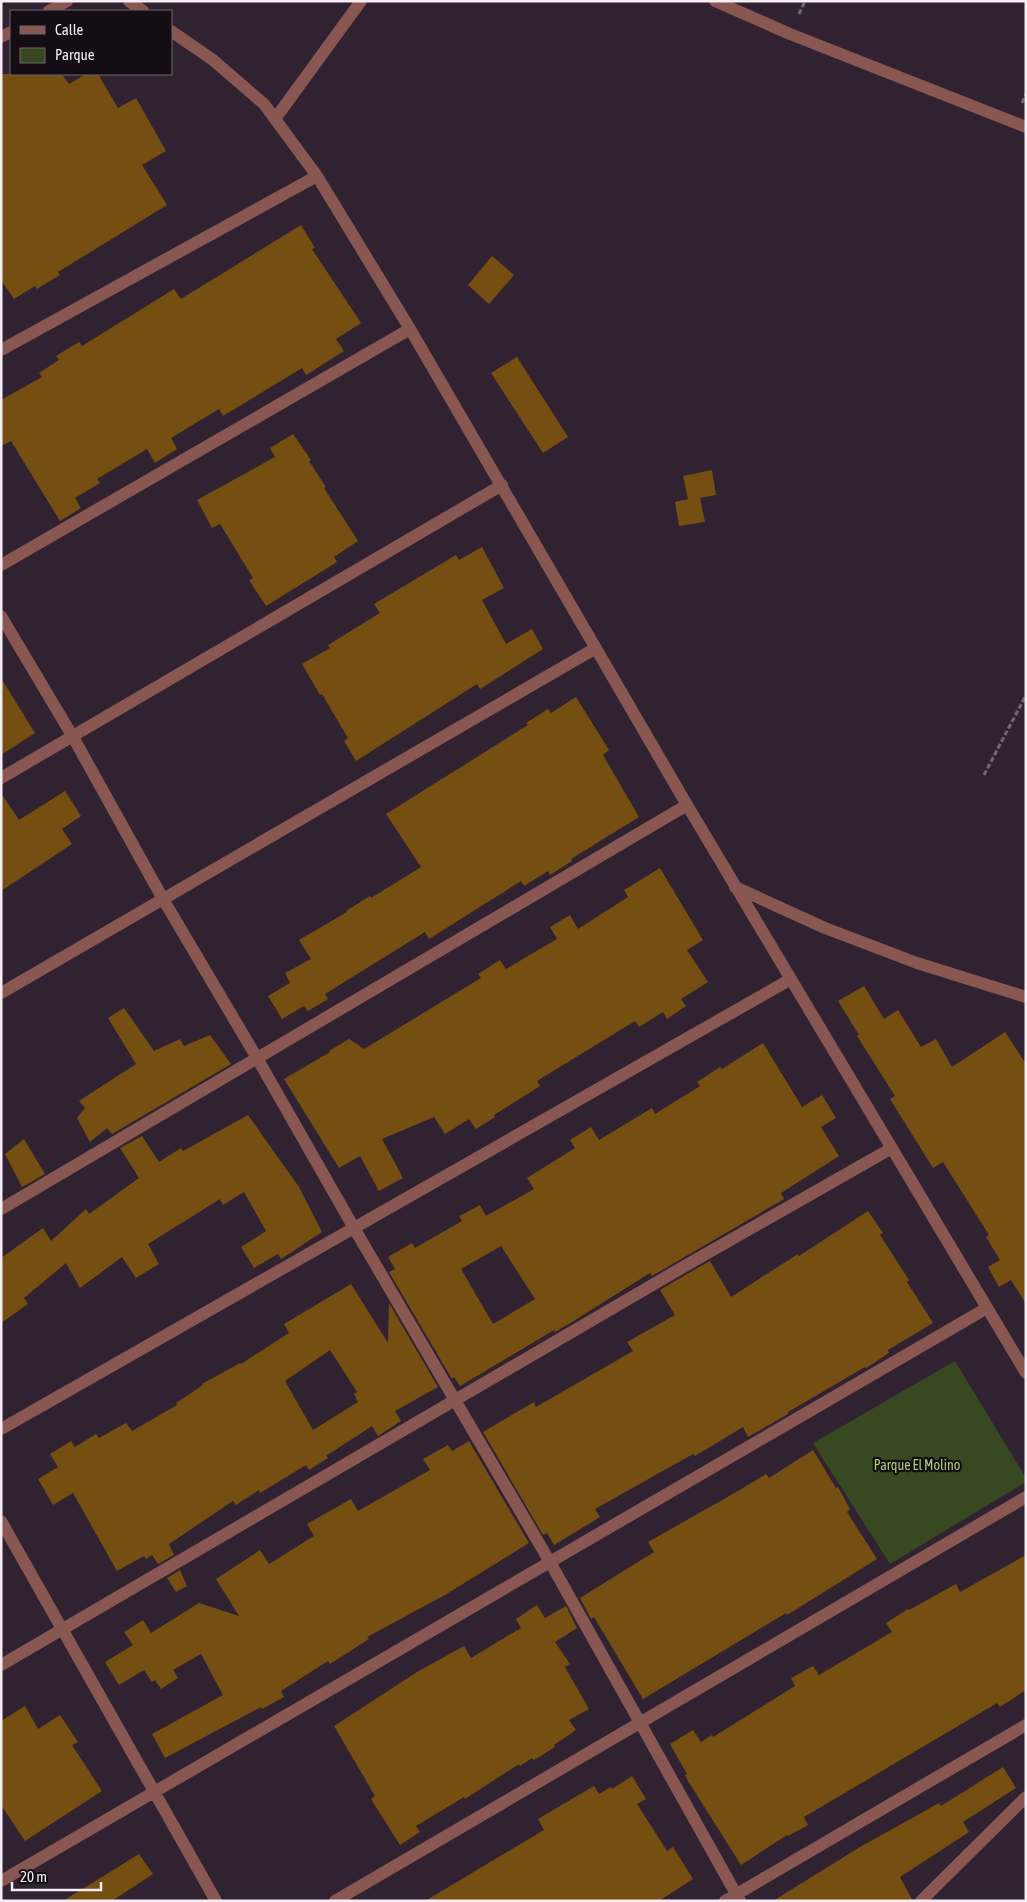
<svg xmlns="http://www.w3.org/2000/svg" width="1027" height="1902" viewBox="0 0 1027 1902" font-family="'Asap Condensed',sans-serif">
<style>
.green{fill:#384821}
.building{fill:#754f12;fill-rule:evenodd}
.lines{fill:none;stroke-linecap:round;stroke-linejoin:round}
.path{stroke:#736673;stroke-width:3;stroke-dasharray:5 2.5;stroke-linecap:butt}
.minor{stroke:#895752;stroke-width:12}
.labels{text-anchor:middle;dominant-baseline:central;stroke-width:4.5;stroke-linejoin:round;paint-order:stroke}
.park-label{font-size:14px;fill:#a9cc77;stroke:#140e14}
</style>
<rect width="100%" height="100%" fill="#302230"/>
<path class="green" d="M 955,1361 L 1026,1478 L 1026,1482 L 890,1564 L 813,1443 Z"/>
<path class="building" d="M 1,74 L 62,74 L 69,84 L 86,74 L 98,74 L 118,108 L 136,98 L 166,151 L 142,165 L 167,205 L 58,272 L 60,275 L 37,289 L 35,286 L 14,299 L 1,280 Z
M 301,225 L 315,248 L 312,249 L 361,323 L 336,339 L 344,351 L 306,375 L 302,368 L 223,416 L 219,409 L 171,438 L 177,449 L 155,463 L 147,449 L 97,479 L 100,483 L 75,498 L 81,508 L 60,521 L 11,441 L 1,446 L 1,400 L 42,377 L 39,373 L 59,360 L 56,356 L 79,342 L 82,346 L 174,289 L 181,299 Z
M 492,256 L 514,275 L 489,304 L 468,285 Z
M 517,357 L 568,437 L 543,453 L 491,373 Z
M 293,434 L 311,460 L 309,461 L 326,487 L 324,488 L 358,541 L 334,557 L 337,562 L 266,606 L 249,580 L 253,578 L 220,524 L 212,528 L 197,500 L 275,457 L 270,448 Z
M 712,470 L 716,495 L 700,498 L 705,522 L 679,526 L 675,502 L 688,499 L 683,476 Z
M 482,547 L 504,588 L 482,600 L 506,644 L 532,629 L 543,649 L 480,689 L 477,684 L 356,761 L 344,741 L 348,738 L 322,694 L 320,695 L 302,664 L 330,648 L 328,645 L 380,613 L 374,604 L 456,555 L 459,560 Z
M 1,678 L 35,733 L 1,755 Z
M 576,697 L 609,750 L 603,755 L 639,817 L 571,859 L 572,861 L 550,875 L 548,871 L 524,886 L 521,881 L 429,939 L 425,932 L 325,994 L 328,999 L 308,1011 L 304,1006 L 282,1019 L 268,996 L 290,983 L 285,973 L 311,959 L 299,940 L 347,912 L 346,911 L 370,896 L 371,898 L 421,867 L 386,814 L 528,725 L 526,723 L 548,709 L 551,713 Z
M 65,791 L 81,816 L 62,829 L 72,844 L 1,891 L 1,793 L 19,820 Z
M 660,868 L 703,940 L 687,950 L 708,982 L 681,999 L 686,1006 L 667,1019 L 663,1012 L 639,1027 L 635,1021 L 537,1081 L 540,1086 L 494,1115 L 495,1117 L 476,1129 L 469,1119 L 445,1134 L 434,1117 L 382,1139 L 403,1178 L 379,1191 L 360,1156 L 339,1168 L 284,1079 L 330,1052 L 329,1051 L 349,1039 L 364,1049 L 481,978 L 478,974 L 500,960 L 506,969 L 557,939 L 550,927 L 570,915 L 578,929 L 628,897 L 624,890 Z
M 864,986 L 884,1019 L 898,1010 L 921,1047 L 936,1039 L 952,1067 L 1005,1032 L 1026,1064 L 1026,1304 L 1011,1280 L 999,1287 L 988,1267 L 1000,1260 L 986,1237 L 989,1235 L 943,1162 L 933,1168 L 890,1099 L 895,1096 L 857,1036 L 859,1035 L 838,1001 Z
M 124,1008 L 154,1051 L 180,1039 L 184,1046 L 210,1035 L 231,1064 L 112,1134 L 107,1128 L 90,1142 L 77,1118 L 85,1108 L 79,1101 L 136,1064 L 108,1018 Z
M 763,1043 L 802,1107 L 822,1095 L 836,1118 L 821,1127 L 839,1156 L 781,1193 L 784,1199 L 652,1276 L 650,1273 L 572,1322 L 555,1332 L 554,1330 L 460,1386 L 454,1377 L 452,1379 L 389,1272 L 395,1269 L 388,1257 L 412,1243 L 415,1248 L 462,1221 L 459,1216 L 480,1205 L 486,1216 L 534,1189 L 527,1178 L 575,1148 L 570,1140 L 591,1127 L 599,1140 L 652,1108 L 655,1114 L 700,1086 L 697,1082 L 720,1067 L 722,1069 ZM 501,1246 L 535,1299 L 493,1324 L 461,1269 Z
M 248,1115 L 299,1187 L 322,1232 L 281,1259 L 278,1254 L 254,1268 L 241,1247 L 266,1231 L 244,1192 L 223,1205 L 220,1199 L 148,1244 L 159,1264 L 136,1278 L 122,1257 L 80,1288 L 66,1263 L 24,1298 L 28,1304 L 1,1323 L 1,1258 L 43,1228 L 51,1241 L 86,1209 L 89,1214 L 139,1178 L 120,1148 L 142,1136 L 159,1162 L 181,1148 L 183,1151 Z
M 24,1139 L 45,1174 L 22,1187 L 5,1154 Z
M 868,1211 L 883,1233 L 880,1235 L 909,1280 L 907,1282 L 933,1323 L 888,1350 L 889,1353 L 866,1368 L 865,1367 L 788,1412 L 788,1414 L 748,1437 L 743,1427 L 695,1456 L 693,1454 L 595,1509 L 600,1517 L 554,1545 L 547,1533 L 543,1535 L 483,1432 L 534,1402 L 536,1407 L 633,1351 L 627,1342 L 675,1315 L 660,1290 L 694,1270 L 710,1261 L 731,1297 L 798,1254 L 799,1256 Z
M 351,1284 L 388,1343 L 389,1303 L 438,1387 L 395,1411 L 401,1421 L 378,1436 L 372,1426 L 326,1456 L 328,1458 L 309,1470 L 306,1465 L 260,1493 L 259,1490 L 236,1505 L 233,1501 L 169,1544 L 174,1555 L 158,1564 L 152,1555 L 146,1559 L 144,1556 L 117,1571 L 73,1493 L 53,1505 L 38,1479 L 58,1467 L 50,1454 L 71,1441 L 75,1447 L 96,1434 L 99,1438 L 126,1423 L 132,1431 L 177,1405 L 176,1403 L 203,1385 L 202,1384 L 240,1363 L 241,1364 L 289,1333 L 284,1324 ZM 330,1350 L 357,1392 L 354,1394 L 358,1402 L 313,1430 L 285,1381 Z
M 469,1441 L 529,1543 L 445,1595 L 367,1637 L 369,1639 L 330,1664 L 328,1661 L 281,1691 L 284,1697 L 262,1709 L 261,1707 L 165,1758 L 152,1734 L 223,1695 L 201,1654 L 173,1670 L 178,1678 L 161,1689 L 155,1680 L 152,1682 L 144,1670 L 119,1685 L 105,1662 L 133,1645 L 124,1632 L 143,1620 L 151,1633 L 199,1603 L 239,1616 L 216,1579 L 260,1550 L 269,1564 L 314,1536 L 307,1524 L 351,1499 L 358,1511 L 430,1470 L 423,1459 L 448,1445 L 452,1451 Z
M 813,1450 L 836,1488 L 838,1487 L 850,1509 L 847,1512 L 877,1559 L 787,1615 L 786,1613 L 643,1699 L 594,1617 L 591,1619 L 580,1598 L 654,1552 L 648,1542 L 738,1491 L 766,1474 L 769,1478 Z
M 1026,1555 L 1026,1690 L 1000,1707 L 997,1703 L 804,1817 L 808,1825 L 788,1836 L 787,1835 L 741,1865 L 688,1781 L 685,1775 L 687,1774 L 670,1744 L 693,1730 L 701,1742 L 712,1735 L 713,1737 L 795,1686 L 791,1678 L 813,1666 L 819,1675 L 892,1632 L 886,1623 L 908,1609 L 909,1610 L 956,1584 L 960,1592 Z
M 180,1570 L 187,1586 L 176,1592 L 167,1578 Z
M 537,1605 L 545,1618 L 566,1606 L 577,1628 L 555,1642 L 570,1664 L 565,1667 L 589,1709 L 569,1720 L 576,1730 L 554,1745 L 555,1747 L 534,1760 L 532,1758 L 520,1766 L 519,1764 L 465,1799 L 464,1797 L 416,1826 L 420,1832 L 400,1845 L 371,1799 L 375,1796 L 334,1726 L 417,1672 L 464,1646 L 471,1658 L 521,1628 L 516,1619 Z
M 25,1706 L 38,1729 L 60,1715 L 78,1742 L 72,1745 L 102,1791 L 25,1841 L 1,1805 L 1,1721 Z
M 1003,1767 L 1016,1788 L 963,1822 L 969,1832 L 900,1877 L 913,1901 L 773,1901 L 860,1847 L 939,1803 L 941,1806 Z
M 632,1776 L 646,1799 L 637,1804 L 667,1851 L 673,1847 L 693,1879 L 659,1901 L 425,1901 L 544,1830 L 538,1819 L 594,1786 L 599,1794 L 611,1787 L 612,1789 Z
M 139,1854 L 153,1874 L 112,1901 L 63,1901 Z"/>
<g class="lines">
<path class="path" d="M 799,14 L 805,1
M 1022,103 L 1026,94
M 984,775 L 1026,695"/>
<path class="minor" d="M 129,1 L 143,11
M 715,1 L 790,34 L 1026,127
M 49,11 L 67,1
M 171,31 L 213,60 L 264,104 L 317,176 L 410,329 L 687,805 L 1026,1373
M 1,37 L 11,32
M 275,119 L 361,1
M 1,350 L 317,176
M 1,565 L 410,329
M 1,616 L 73,737 L 163,899 L 257,1058 L 354,1228 L 550,1562 L 740,1901
M 1,778 L 502,485
M 735,887 L 825,928 L 917,963 L 1026,997
M 1,993 L 596,648
M 1,1209 L 687,805
M 1,1429 L 791,979
M 1,1521 L 216,1901
M 1,1665 L 690,1263 L 892,1148
M 1,1881 L 987,1308
M 335,1901 L 1026,1497
M 725,1901 L 1026,1725
M 921,1901 L 1026,1797"/>
</g>
<g class="labels">
<g class="park-label">
<text x="917" y="1465">Parque El Molino</text>
</g>
</g>
<rect width="1027" height="1902" fill="none" stroke="#f6ecf6" stroke-width="5"/>
<rect x="10" y="10" width="162" height="65" fill="#140e14" stroke="#6e676e"/>
<rect x="20" y="26" width="25" height="8" fill="#895752" stroke="#6e676e"/>
<text x="55" y="35" font-size="15" fill="#f6ecf6">Calle</text>
<rect x="20" y="48" width="25" height="15" fill="#384821" stroke="#6e676e"/>
<text x="55" y="60" font-size="15" fill="#f6ecf6">Parque</text>
<path d="M12 1882v8h89v-8" fill="none" stroke="#f6ecf6" stroke-width="2.5"/>
<text x="20" y="1882" font-size="15" fill="#f6ecf6" stroke="#140e14" stroke-width="4" paint-order="stroke">20 m</text>
</svg>
